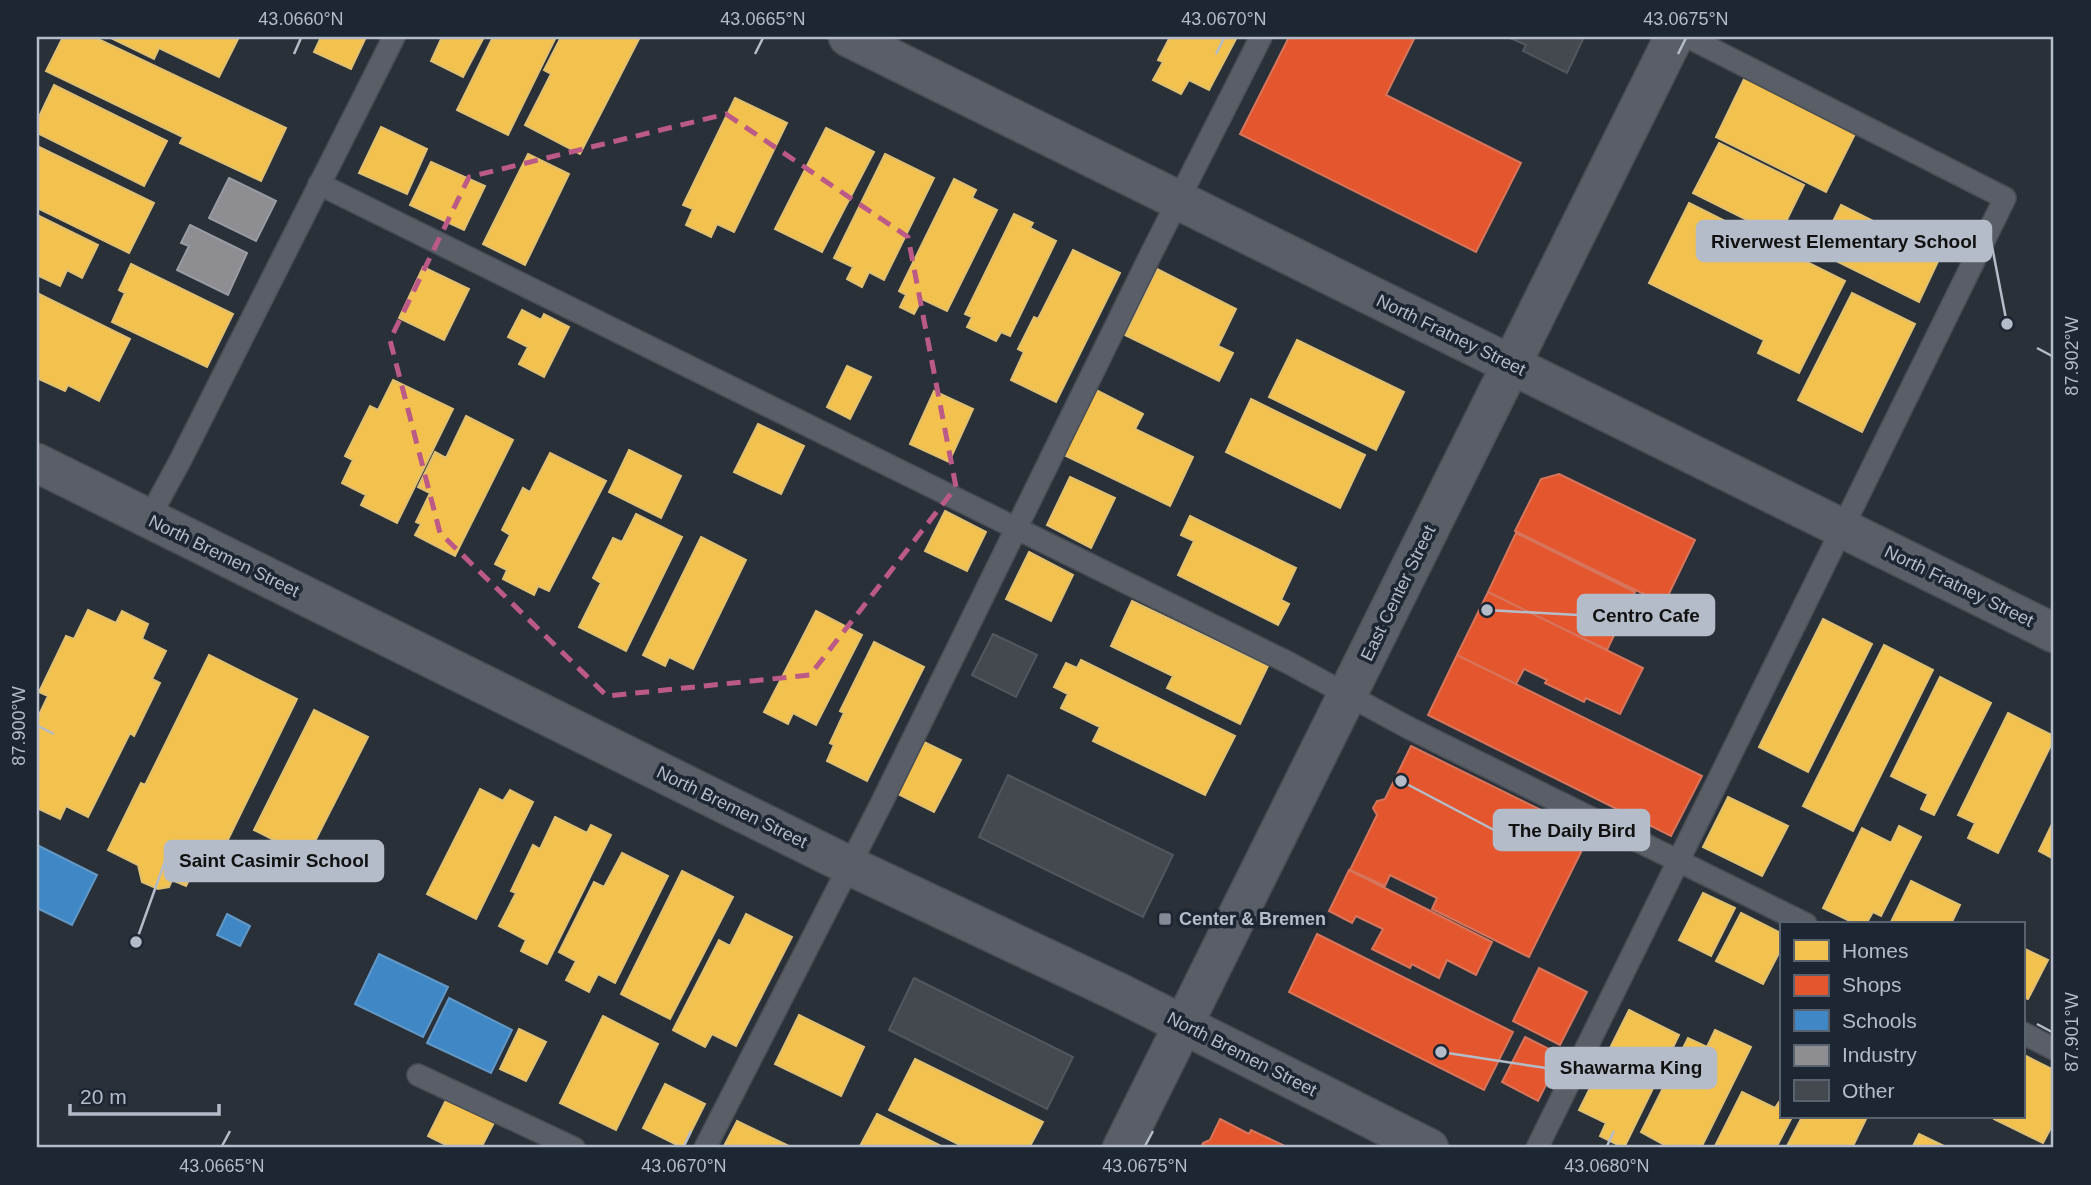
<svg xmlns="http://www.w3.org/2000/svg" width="2091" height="1185" viewBox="0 0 2091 1185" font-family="Arial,sans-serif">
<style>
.homes{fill:#f2c14e;stroke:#dfc073;stroke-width:2}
.shops{fill:#e4572e;stroke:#d6755c;stroke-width:2}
.schools{fill:#3f88c5;stroke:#6298c6;stroke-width:2}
.industry{fill:#8d8d92;stroke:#999ba2;stroke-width:2}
.building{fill:#444950;stroke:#52575f;stroke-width:2}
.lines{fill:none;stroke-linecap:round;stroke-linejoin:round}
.service-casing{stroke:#484c53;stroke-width:24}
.minor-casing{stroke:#484c53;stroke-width:41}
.tertiary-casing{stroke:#484c53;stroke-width:41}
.service{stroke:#5a5e66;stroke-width:21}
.minor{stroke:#5a5e66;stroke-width:38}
.tertiary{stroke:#5a5e66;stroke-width:38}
.marked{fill:none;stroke:#bc5a87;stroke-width:5;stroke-dasharray:14 9;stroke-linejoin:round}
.ticks{fill:none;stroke:#b4bcc9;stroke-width:2.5}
.poi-dot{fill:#848b96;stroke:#1d2633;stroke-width:2.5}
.labels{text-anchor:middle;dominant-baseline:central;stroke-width:7;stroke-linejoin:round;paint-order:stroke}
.street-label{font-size:18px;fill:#b4bcc9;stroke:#1d2633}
.poi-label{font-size:18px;font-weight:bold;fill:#b4bcc9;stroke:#1d2633;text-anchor:start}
.leader{fill:none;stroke:#b4bcc9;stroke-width:2.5}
.callout-dot{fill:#b4bcc9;stroke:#1d2633;stroke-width:2.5}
.callout{fill:#b4bcc9;stroke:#b4bcc9;stroke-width:2.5}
.callout-label{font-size:19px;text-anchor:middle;font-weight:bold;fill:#111}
.neatline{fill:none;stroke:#b4bcc9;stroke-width:2.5}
.ticks-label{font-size:18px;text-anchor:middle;fill:#b4bcc9}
</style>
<rect width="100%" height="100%" fill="#2a3038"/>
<path class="homes" d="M 63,37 L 94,37 L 286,128 L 261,181 L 180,143 L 183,137 L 46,71 Z
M 109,37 L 239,37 L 219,77 L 159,48 L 154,59 Z
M 321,37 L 366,37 L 351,69 L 314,52 Z
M 442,37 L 484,37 L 463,77 L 431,61 Z
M 493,37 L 556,37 L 508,135 L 457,110 Z
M 561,37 L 640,37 L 580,154 L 525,125 L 551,74 L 544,70 Z
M 1170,37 L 1237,37 L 1209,90 L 1189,80 L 1181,94 L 1153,80 L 1163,62 L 1158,60 Z
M 1745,77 L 1856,132 L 1826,192 L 1716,137 Z
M 54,85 L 167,141 L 144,186 L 37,133 L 37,121 Z
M 735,98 L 787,123 L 734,232 L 717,224 L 711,237 L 686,225 L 693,209 L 683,205 Z
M 381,127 L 427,149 L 407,194 L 359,173 Z
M 826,128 L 874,152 L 822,252 L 775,229 Z
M 1719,143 L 1804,185 L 1779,236 L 1693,193 Z
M 37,146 L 154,203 L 129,253 L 37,208 Z
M 528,154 L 569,174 L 525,265 L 483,244 Z
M 885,154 L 934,178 L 884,280 L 869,272 L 862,287 L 847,279 L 853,267 L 834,258 Z
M 431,162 L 485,186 L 464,230 L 410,205 Z
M 954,179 L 976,190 L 972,198 L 997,210 L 947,311 L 922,299 L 914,314 L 900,307 L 906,295 L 899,291 Z
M 1689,203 L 1845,281 L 1799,373 L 1758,353 L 1764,340 L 1649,283 Z
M 1841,205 L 1941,255 L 1919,302 L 1818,252 Z
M 1014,214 L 1033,223 L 1030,228 L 1056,241 L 1010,336 L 1001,332 L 996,341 L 967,327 L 972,317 L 965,314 Z
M 37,215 L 98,245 L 82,278 L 67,270 L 60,286 L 37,275 Z
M 1073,250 L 1120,273 L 1056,402 L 1011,380 L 1024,352 L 1018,349 L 1034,317 L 1038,319 Z
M 131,264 L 233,314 L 207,367 L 112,322 L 125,293 L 119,290 Z
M 423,267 L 469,289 L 444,340 L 399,318 Z
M 1157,269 L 1236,309 L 1218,346 L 1233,353 L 1219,381 L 1125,335 Z
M 37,293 L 130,339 L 99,401 L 68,385 L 65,391 L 37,378 Z
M 1852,293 L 1915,324 L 1862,432 L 1798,400 Z
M 522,310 L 541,320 L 544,314 L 569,327 L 544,377 L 519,364 L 528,347 L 508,337 Z
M 1297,340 L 1404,392 L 1376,450 L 1269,397 Z
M 847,366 L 871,377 L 850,419 L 827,407 Z
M 393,380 L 453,409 L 397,523 L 361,505 L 366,495 L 342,483 L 353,460 L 345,456 L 370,406 L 378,410 Z
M 1096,390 L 1143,414 L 1135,429 L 1193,457 L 1170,506 L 1064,455 Z
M 934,391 L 973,409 L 949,462 L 910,444 Z
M 1251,399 L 1365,455 L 1340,508 L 1226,452 Z
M 466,416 L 513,440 L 455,556 L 415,535 L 421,524 L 416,522 L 430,493 L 418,487 L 435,452 L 446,458 Z
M 758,424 L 804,446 L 781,494 L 734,472 Z
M 629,450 L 681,476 L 661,518 L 609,492 Z
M 550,453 L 606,481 L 549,591 L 538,586 L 534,595 L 503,579 L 507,570 L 495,564 L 510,535 L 502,530 L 523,488 L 530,492 Z
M 1070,477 L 1115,498 L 1091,548 L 1047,525 Z
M 945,511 L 986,532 L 967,571 L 925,551 Z
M 636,514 L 682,537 L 626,651 L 579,627 L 601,583 L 593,578 L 613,538 L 622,542 Z
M 1190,516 L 1296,568 L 1281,600 L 1289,604 L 1278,625 L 1178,575 L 1194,541 L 1181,535 Z
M 701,537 L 746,560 L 693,669 L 669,657 L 665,666 L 643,655 Z
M 1029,552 L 1073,575 L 1051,621 L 1006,599 Z
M 1132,601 L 1268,666 L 1240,724 L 1167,688 L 1173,676 L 1111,646 Z
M 88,610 L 116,623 L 122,611 L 148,624 L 142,639 L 166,651 L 152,679 L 160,683 L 134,736 L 130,733 L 88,817 L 66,806 L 60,819 L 37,808 L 37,719 L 48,696 L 39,692 L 66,636 L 74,639 Z
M 816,611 L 862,635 L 816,725 L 793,713 L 788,724 L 764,712 Z
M 1823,619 L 1872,644 L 1808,772 L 1759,747 Z
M 874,642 L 924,667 L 867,781 L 827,761 L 834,745 L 830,743 L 844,713 L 840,711 Z
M 1884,645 L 1933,670 L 1853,831 L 1803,806 Z
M 209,655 L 297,699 L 220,856 L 204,849 L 186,886 L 172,880 L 169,887 L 158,889 L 142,882 L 138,865 L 108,850 L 141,783 L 145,785 Z
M 1081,660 L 1235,736 L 1205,795 L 1093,741 L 1100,727 L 1061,708 L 1068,694 L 1054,687 L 1066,663 L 1077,668 Z
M 1940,677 L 1991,703 L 1934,815 L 1921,809 L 1928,794 L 1891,776 Z
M 314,710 L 368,737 L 307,857 L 254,830 Z
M 2008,713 L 2054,736 L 2054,739 L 1998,853 L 1968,838 L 1975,823 L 1958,815 Z
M 924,742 L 961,760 L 934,812 L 898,794 Z
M 480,789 L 503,801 L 510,790 L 533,802 L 476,919 L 427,894 Z
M 1728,797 L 1788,826 L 1762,876 L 1703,847 Z
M 555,817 L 587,833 L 591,825 L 611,835 L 547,964 L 521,951 L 526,940 L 499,926 L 516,893 L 511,891 L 533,845 L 540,849 Z
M 2054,820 L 2054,859 L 2039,851 Z
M 1899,826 L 1921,837 L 1881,916 L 1873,912 L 1866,924 L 1856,924 L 1823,908 L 1862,828 L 1891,843 Z
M 622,853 L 668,876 L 615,983 L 598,974 L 589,992 L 566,980 L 576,961 L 559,952 L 594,882 L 604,887 Z
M 682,871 L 733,897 L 670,1019 L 621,994 Z
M 1911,881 L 1960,905 L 1951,924 L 1890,924 Z
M 1703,893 L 1735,908 L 1711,956 L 1679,940 Z
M 1741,913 L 1781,933 L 1781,949 L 1763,984 L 1716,961 Z
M 746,914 L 792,937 L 736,1046 L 712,1034 L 705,1047 L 673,1030 L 719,940 L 730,946 Z
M 2023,948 L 2048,960 L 2028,999 L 2023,997 Z
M 1629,1010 L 1679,1035 L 1624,1148 L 1600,1136 L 1606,1123 L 1579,1110 Z
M 799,1015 L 864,1047 L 841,1096 L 775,1064 Z
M 603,1016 L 658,1044 L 616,1130 L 560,1103 Z
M 519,1029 L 546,1042 L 526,1081 L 500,1069 Z
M 1715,1030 L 1751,1047 L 1701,1148 L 1670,1148 L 1641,1132 L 1688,1038 L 1707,1047 Z
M 2026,1056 L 2054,1070 L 2054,1122 L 2043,1143 L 1994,1119 L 1995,1117 L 2023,1117 L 2023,1061 Z
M 915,1059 L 1043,1122 L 1029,1148 L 966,1148 L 889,1110 Z
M 665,1084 L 705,1104 L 683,1148 L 643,1128 Z
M 450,1092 L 498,1115 L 481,1148 L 452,1148 L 428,1136 Z
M 1742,1092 L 1775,1108 L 1781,1099 L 1781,1117 L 1792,1117 L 1776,1148 L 1714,1148 Z
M 877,1114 L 945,1148 L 859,1148 Z
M 1802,1117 L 1867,1117 L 1852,1148 L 1786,1148 Z
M 737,1121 L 793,1148 L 723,1148 Z
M 1919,1134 L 1948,1148 L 1912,1148 Z"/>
<path class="shops" d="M 1289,37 L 1415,37 L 1386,95 L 1521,163 L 1476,252 L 1240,134 Z
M 1559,474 L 1695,540 L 1664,604 L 1515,531 L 1541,479 Z
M 1516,533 L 1635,592 L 1607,650 L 1488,592 Z
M 1488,592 L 1643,668 L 1620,714 L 1586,698 L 1584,702 L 1545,683 L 1547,680 L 1524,669 L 1516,684 L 1457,655 Z
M 1457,655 L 1702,776 L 1671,836 L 1428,715 Z
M 1411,746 L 1590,834 L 1529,957 L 1432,909 L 1437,898 L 1390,875 L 1385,886 L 1350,870 L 1377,815 L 1373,808 L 1377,801 L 1385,799 Z
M 1349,870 L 1492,942 L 1476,975 L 1447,960 L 1439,978 L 1412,964 L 1410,968 L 1372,949 L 1383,929 L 1356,916 L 1352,923 L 1329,911 Z
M 1317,934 L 1513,1032 L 1484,1090 L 1289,992 Z
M 1539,968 L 1587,992 L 1560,1045 L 1513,1021 Z
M 1525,1037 L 1561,1055 L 1538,1101 L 1502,1082 Z
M 1220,1119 L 1249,1134 L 1251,1130 L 1289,1148 L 1201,1148 L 1203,1143 L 1210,1140 Z"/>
<path class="schools" d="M 37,845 L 97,875 L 72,925 L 37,908 Z
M 227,914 L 250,926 L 240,946 L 217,935 Z
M 379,954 L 448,987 L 423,1037 L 355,1004 Z
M 449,998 L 512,1030 L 491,1073 L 427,1043 Z"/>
<path class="industry" d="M 229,178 L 276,201 L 256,241 L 209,218 Z
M 190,225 L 247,253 L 228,295 L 177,270 L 189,246 L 181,243 Z"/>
<path class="building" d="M 1508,37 L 1584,37 L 1567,73 L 1523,51 L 1526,45 Z
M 993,634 L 1037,655 L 1016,697 L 972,675 Z
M 1008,775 L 1173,855 L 1143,917 L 979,837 Z
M 914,978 L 1073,1057 L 1047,1109 L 889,1030 Z"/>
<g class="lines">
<defs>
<path id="service" d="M 319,184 L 1287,662 L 1409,728 L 1806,924
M 149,518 L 180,461 L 394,37
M 2023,1033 L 2054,1049
M 418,1075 L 574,1148
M 705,1148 L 881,804 L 1151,254 L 1261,37
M 1537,1148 L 2005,198 L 1688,37"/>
<path id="minor" d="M 848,37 L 2054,633
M 37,463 L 850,866 L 1120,993 L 1429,1148"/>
<path id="tertiary" d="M 1122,1148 L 1674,37"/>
</defs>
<use href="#service" class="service-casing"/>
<use href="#minor" class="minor-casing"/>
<use href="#tertiary" class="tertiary-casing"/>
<use href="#service" class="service"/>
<use href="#minor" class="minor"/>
<use href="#tertiary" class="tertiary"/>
</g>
<path class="marked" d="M 726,114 L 908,237 L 956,487 L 810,675 L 607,696 L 440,533 L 390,340 L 469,177 Z"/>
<path class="ticks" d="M 294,54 L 301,38M 755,54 L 763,38M 1216,54 L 1224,38M 1678,54 L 1686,38M 2037,348 L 2052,356M 38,726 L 54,734M 2037,1024 L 2052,1032M 222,1146 L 230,1131M 684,1146 L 691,1131M 1145,1146 L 1153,1131M 1607,1146 L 1614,1131"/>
<rect class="poi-dot" x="1158" y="912" width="14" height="14" rx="3.5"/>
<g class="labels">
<g class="street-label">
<text transform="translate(1451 335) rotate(26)">North Fratney Street</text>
<text transform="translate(224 556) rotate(26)">North Bremen Street</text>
<text transform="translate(1959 586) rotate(26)">North Fratney Street</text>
<text transform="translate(1398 593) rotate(-64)">East Center Street</text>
<text transform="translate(732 807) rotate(26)">North Bremen Street</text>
<text transform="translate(1242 1054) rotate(27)">North Bremen Street</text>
</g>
<g class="poi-label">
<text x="1179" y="919">Center &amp; Bremen</text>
</g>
</g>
<path class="leader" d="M2007 324L1991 241M1487 610L1578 615M1401 781L1494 830M136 942L165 861M1441 1052L1546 1068"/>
<g class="callout-dot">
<circle cx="2007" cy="324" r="7"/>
<circle cx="1487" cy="610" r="7"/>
<circle cx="1401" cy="781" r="7"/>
<circle cx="136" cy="942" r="7"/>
<circle cx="1441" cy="1052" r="7"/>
</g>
<g class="callout">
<rect x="1697" y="221" width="294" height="40" rx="7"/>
<rect x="1578" y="595" width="136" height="40" rx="7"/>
<rect x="1494" y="810" width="155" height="40" rx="7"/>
<rect x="165" y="841" width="218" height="40" rx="7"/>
<rect x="1546" y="1048" width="170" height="40" rx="7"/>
</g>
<g class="callout-label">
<text x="1844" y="248">Riverwest Elementary School</text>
<text x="1646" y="622">Centro Cafe</text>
<text x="1572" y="837">The Daily Bird</text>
<text x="274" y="867">Saint Casimir School</text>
<text x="1631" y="1074">Shawarma King</text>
</g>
<rect width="2091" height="1185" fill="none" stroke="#1d2633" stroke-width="77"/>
<rect x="1780" y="922" width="245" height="196" fill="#1d2633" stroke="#59626f" stroke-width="2"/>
<rect x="1794" y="940" width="35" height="21" fill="#f2c14e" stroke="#59626f" stroke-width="2"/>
<text x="1842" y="958" font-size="21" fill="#b4bcc9">Homes</text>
<rect x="1794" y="975" width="35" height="21" fill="#e4572e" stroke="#59626f" stroke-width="2"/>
<text x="1842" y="992" font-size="21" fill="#b4bcc9">Shops</text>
<rect x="1794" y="1010" width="35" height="21" fill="#3f88c5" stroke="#59626f" stroke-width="2"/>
<text x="1842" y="1028" font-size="21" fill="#b4bcc9">Schools</text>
<rect x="1794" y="1045" width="35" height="21" fill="#8d8d92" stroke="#59626f" stroke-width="2"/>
<text x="1842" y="1062" font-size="21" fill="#b4bcc9">Industry</text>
<rect x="1794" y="1080" width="35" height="21" fill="#444950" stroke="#59626f" stroke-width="2"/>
<text x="1842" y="1098" font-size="21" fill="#b4bcc9">Other</text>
<path d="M70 1104v10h149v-10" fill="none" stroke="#b4bcc9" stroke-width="3.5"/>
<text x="80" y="1104" font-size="21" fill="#b4bcc9" stroke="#1d2633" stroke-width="5" paint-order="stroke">20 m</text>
<rect x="38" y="38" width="2014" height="1108" class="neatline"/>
<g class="ticks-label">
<text x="301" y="25">43.0660°N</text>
<text x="763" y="25">43.0665°N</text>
<text x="1224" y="25">43.0670°N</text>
<text x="1686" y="25">43.0675°N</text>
<text transform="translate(2072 356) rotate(-90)" y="6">87.902°W</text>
<text transform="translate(19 726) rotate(-90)" y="6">87.900°W</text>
<text transform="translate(2072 1032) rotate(-90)" y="6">87.901°W</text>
<text x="222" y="1172">43.0665°N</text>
<text x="684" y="1172">43.0670°N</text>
<text x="1145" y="1172">43.0675°N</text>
<text x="1607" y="1172">43.0680°N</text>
</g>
</svg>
